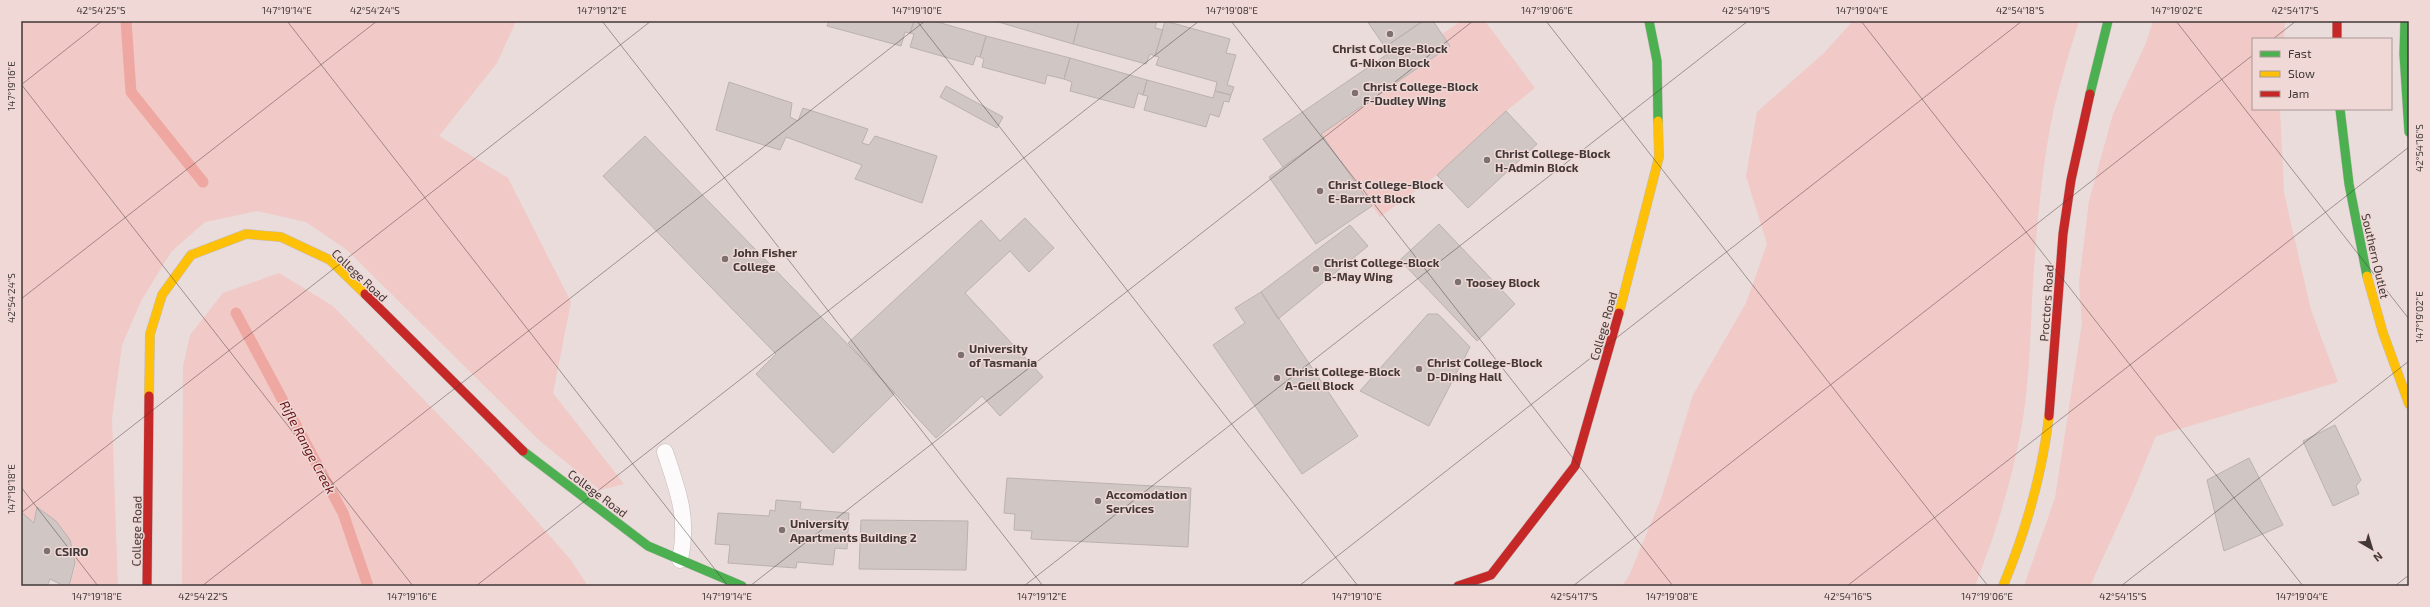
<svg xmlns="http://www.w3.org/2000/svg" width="2430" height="607" viewBox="0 0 2430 607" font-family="'Exo 2',sans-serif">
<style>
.green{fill:#f1c9c6}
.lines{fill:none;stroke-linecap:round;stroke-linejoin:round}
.stream{stroke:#eea7a1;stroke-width:11}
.building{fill:#d0c6c4;stroke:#bbb1b0}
.lane-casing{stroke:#c5bbba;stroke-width:17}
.fast-casing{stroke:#c5bbba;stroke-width:10}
.slow-casing{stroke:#c5bbba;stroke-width:10}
.jam-casing{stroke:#c5bbba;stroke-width:10}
.lane{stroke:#fcfafa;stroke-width:16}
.fast{stroke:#4caf50;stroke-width:9}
.slow{stroke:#ffc107;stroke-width:9}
.jam{stroke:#c62828;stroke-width:9}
.ticks{fill:none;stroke:#413837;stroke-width:1;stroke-opacity:0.45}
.poi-dot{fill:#7c7170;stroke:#efd8d5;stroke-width:1.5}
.labels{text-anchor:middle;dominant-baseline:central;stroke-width:3;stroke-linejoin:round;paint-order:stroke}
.poi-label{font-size:12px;font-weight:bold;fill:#413837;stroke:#efd8d5;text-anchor:start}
.street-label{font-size:12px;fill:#413837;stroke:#efd8d5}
.water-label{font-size:13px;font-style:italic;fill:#651013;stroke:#efd8d5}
.neatline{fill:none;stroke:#413837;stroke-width:1.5}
.ticks-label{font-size:10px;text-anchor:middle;fill:#413837}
</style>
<rect width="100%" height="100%" fill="#e9dcdb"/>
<path class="green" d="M 21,21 L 516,21 L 497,63 L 439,136 L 508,178 L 571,302 L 553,393 L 624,484 L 600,490 L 540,441 L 347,250 L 306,222 L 257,211 L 205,222 L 171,252 L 141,301 L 122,345 L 112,418 L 118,586 L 69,586 C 71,579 76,569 75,562 C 73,537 57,521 38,507 L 34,523 L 21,512 Z
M 1461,21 L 1485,21 L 1535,88 L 1506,111 L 1437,175 L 1380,217 L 1321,134 L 1450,46 L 1442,34 Z
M 1853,21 L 2079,21 C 2070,50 2061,79 2054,108 C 2043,160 2038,214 2034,267 C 2030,321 2031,376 2021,430 C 2011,484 1995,535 1975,586 L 1622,586 L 1629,576 L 1661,499 L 1693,395 L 1746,303 L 1767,244 L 1746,176 L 1757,112 L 1824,53 Z
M 2153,21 L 2285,21 L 2284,39 L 2253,39 L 2253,109 L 2280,109 L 2284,193 L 2311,310 L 2338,382 L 2156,436 L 2130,499 L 2090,586 L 2024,586 L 2055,498 L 2082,323 L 2079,282 L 2089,201 L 2113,114 L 2146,43 Z
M 279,273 L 333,306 L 491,469 L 570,559 L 588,586 L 182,586 L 183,367 L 190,335 L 223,293 Z"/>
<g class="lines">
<path class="stream" d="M 126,21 L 131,92 L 203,182
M 236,313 L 343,513 L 368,586"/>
</g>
<path class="building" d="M 829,21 L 914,21 L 910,33 L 905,32 L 901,46 L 827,26 Z
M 914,21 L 934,21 L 986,36 L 980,57 L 976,56 L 973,65 L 910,47 L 914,34 L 910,33 Z
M 995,21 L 1079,21 L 1073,44 Z
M 1079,21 L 1157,21 L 1155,28 L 1163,30 L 1155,56 L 1150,54 L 1146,64 L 1073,44 Z
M 1165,21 L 1230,39 L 1226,53 L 1236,55 L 1227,85 L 1234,87 L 1231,95 L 1215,91 L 1217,82 L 1156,65 L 1159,57 L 1155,56 Z
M 1367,21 L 1423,21 L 1385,47 Z
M 1423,21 L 1433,21 L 1450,46 L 1321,134 L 1324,138 L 1283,167 L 1263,139 L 1389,53 L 1385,47 Z
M 986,36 L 1070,58 L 1064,79 L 1047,75 L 1045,84 L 982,67 L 984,59 L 980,57 Z
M 1070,58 L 1147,80 L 1143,95 L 1138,93 L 1134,108 L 1070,91 L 1072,82 L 1064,79 Z
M 1147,80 L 1213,98 L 1215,91 L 1231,95 L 1229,102 L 1224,101 L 1219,117 L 1210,114 L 1206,127 L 1144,110 L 1148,96 L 1143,95 Z
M 729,82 L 792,103 L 790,117 L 798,121 L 803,108 L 868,129 L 862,143 L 869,145 L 875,136 L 937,156 L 922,203 L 855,179 L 862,165 L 786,137 L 780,150 L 716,130 Z
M 946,86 L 1003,117 L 997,128 L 940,97 Z
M 1506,111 L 1537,144 L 1468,208 L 1437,175 Z
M 645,136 L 895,393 L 833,453 L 756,374 L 776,354 L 603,176 Z
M 1324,138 L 1372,206 L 1316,244 L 1269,177 Z
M 1025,218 L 1054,248 L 1029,272 L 1010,251 L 965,293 L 1043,377 L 1000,416 L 982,396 L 936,438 L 848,343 L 981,220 L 1000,241 Z
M 1439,224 L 1515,304 L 1477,341 L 1400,260 Z
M 1350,225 L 1368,246 L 1278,319 L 1261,292 Z
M 1261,292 L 1358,436 L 1302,474 L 1213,345 L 1245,323 L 1235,308 Z
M 1428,314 L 1438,314 L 1470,347 L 1429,426 L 1360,391 Z
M 2335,425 L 2361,480 L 2356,486 L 2359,494 L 2333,506 L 2303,441 Z
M 2249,458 L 2283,525 L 2224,551 L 2207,480 Z
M 1007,478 L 1191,488 L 1188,547 L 1031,539 L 1032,531 L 1014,530 L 1015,514 L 1004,513 Z
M 776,500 L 801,502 L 800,509 L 849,513 L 847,549 L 835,548 L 833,565 L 797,562 L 796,568 L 728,563 L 730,545 L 715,544 L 718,513 L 769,516 L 770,510 L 775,511 Z
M 37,507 L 56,521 L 70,540 L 75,563 L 69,586 L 64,586 L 50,579 L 47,586 L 21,586 L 21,512 L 34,523 Z
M 861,520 L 968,521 L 966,570 L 859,569 Z"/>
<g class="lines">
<defs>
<path id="lane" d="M 665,452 C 678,491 689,518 680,560"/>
<path id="fast" d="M 1649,21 L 1657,61 L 1658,121
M 2405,21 L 2404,54 L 2409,132
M 2090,94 L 2108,21
M 2340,109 L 2349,184 L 2367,276
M 523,451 L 648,546 L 742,586"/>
<path id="slow" d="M 2367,276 L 2383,333 L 2409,404
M 1619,313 L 1659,157 L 1658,121
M 149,396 L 150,334 L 162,295 L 191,255 L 246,234 L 281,237 L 330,260 L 365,294
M 2003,586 C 2026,531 2042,475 2049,416"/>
<path id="jam" d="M 2337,21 L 2337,39
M 365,294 L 523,451
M 2049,416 L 2063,234 L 2071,180 L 2090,94
M 147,586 L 149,396
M 1458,586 L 1491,575 L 1575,466 L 1619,313"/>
</defs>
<use href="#lane" class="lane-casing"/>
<use href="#fast" class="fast-casing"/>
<use href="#slow" class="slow-casing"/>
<use href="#jam" class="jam-casing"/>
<use href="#lane" class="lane"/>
<use href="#fast" class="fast"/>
<use href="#slow" class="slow"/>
<use href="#jam" class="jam"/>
</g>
<path class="ticks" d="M 287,21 L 728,586M 602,21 L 1043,586M 917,21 L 1358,586M 1231,21 L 1673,586M 1546,21 L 1988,586M 1861,21 L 2303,586M 2176,21 L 2409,319M 2273,39 L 2296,21M 21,84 L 413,586M 21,85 L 102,21M 21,299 L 377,21M 21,487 L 98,586M 21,513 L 651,21M 202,586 L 925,21M 476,586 L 1199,21M 750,586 L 1473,21M 1024,586 L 1748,21M 1299,586 L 2022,21M 1573,586 L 2253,55M 1847,586 L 2409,147M 2121,586 L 2409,361M 2395,586 L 2409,575"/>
<g class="poi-dot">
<circle cx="1390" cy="34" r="4"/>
<circle cx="1355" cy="93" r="4"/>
<circle cx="1487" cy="160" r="4"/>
<circle cx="1320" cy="191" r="4"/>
<circle cx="725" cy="259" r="4"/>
<circle cx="1316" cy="269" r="4"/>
<circle cx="1458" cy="282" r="4"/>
<circle cx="961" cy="355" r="4"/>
<circle cx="1419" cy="369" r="4"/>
<circle cx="1277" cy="378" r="4"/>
<circle cx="1098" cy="501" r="4"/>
<circle cx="782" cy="530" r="4"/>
<circle cx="47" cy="551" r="4"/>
</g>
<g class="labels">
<g class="poi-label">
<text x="1390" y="48" text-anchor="middle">Christ College-Block<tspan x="1390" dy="14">G-Nixon Block</tspan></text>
<text x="1363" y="86">Christ College-Block<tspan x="1363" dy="14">F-Dudley Wing</tspan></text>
<text x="1495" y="153">Christ College-Block<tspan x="1495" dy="14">H-Admin Block</tspan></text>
<text x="1328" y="184">Christ College-Block<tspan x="1328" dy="14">E-Barrett Block</tspan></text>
<text x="733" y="252">John Fisher<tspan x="733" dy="14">College</tspan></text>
<text x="1324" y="262">Christ College-Block<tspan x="1324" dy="14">B-May Wing</tspan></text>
<text x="1466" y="282">Toosey Block</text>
<text x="969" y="348">University<tspan x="969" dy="14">of Tasmania</tspan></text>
<text x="1427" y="362">Christ College-Block<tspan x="1427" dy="14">D-Dining Hall</tspan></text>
<text x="1285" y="371">Christ College-Block<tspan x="1285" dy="14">A-Gell Block</tspan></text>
<text x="1106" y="494">Accomodation<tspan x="1106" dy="14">Services</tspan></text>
<text x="790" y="523">University<tspan x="790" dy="14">Apartments Building 2</tspan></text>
<text x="55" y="551">CSIRO</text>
</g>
<g class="street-label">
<text transform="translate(2376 256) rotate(77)">Southern Outlet</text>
<text transform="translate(360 275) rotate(43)">College Road</text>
<text transform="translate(2046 303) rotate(-86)">Proctors Road</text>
<text transform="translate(1603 326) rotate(-74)">College Road</text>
<text transform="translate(598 493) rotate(37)">College Road</text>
<text transform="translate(136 531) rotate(-89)">College Road</text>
</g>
<g class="water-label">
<text transform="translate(308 447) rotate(62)">Rifle Range Creek</text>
</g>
</g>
<rect width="2430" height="607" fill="none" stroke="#efd8d5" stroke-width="44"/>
<rect x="2252" y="38" width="140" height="72" fill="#efd8d5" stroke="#a99896"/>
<rect x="2260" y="51" width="20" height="6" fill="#4caf50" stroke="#a99896"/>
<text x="2288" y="58" font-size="12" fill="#413837">Fast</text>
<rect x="2260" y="71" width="20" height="6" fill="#ffc107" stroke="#a99896"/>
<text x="2288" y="78" font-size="12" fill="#413837">Slow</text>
<rect x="2260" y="91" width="20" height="6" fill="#c62828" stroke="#a99896"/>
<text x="2288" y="98" font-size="12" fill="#413837">Jam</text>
<g transform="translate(2372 549) rotate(142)" stroke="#efd8d5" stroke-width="3" paint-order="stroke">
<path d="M0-3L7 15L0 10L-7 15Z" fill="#413837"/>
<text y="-6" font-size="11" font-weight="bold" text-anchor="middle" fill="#413837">N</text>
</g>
<rect x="22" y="22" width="2386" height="563" class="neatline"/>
<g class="ticks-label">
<text x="101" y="14">42°54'25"S</text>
<text x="287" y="14">147°19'14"E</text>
<text x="375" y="14">42°54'24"S</text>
<text x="602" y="14">147°19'12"E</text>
<text x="917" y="14">147°19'10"E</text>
<text x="1232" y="14">147°19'08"E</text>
<text x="1547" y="14">147°19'06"E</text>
<text x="1746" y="14">42°54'19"S</text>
<text x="1862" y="14">147°19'04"E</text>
<text x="2020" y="14">42°54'18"S</text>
<text x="2177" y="14">147°19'02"E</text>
<text x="2295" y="14">42°54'17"S</text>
<text transform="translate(11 86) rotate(-90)" y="4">147°19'16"E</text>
<text transform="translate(2419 148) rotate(-90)" y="4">42°54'16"S</text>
<text transform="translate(11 298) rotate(-90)" y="4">42°54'24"S</text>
<text transform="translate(2419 317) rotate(-90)" y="4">147°19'02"E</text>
<text transform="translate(11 489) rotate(-90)" y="4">147°19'18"E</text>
<text x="97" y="600">147°19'18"E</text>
<text x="203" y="600">42°54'22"S</text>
<text x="412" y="600">147°19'16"E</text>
<text x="727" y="600">147°19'14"E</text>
<text x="1042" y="600">147°19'12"E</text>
<text x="1357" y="600">147°19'10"E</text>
<text x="1574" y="600">42°54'17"S</text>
<text x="1672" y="600">147°19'08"E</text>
<text x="1848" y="600">42°54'16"S</text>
<text x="1987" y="600">147°19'06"E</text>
<text x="2123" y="600">42°54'15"S</text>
<text x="2302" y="600">147°19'04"E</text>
</g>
</svg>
